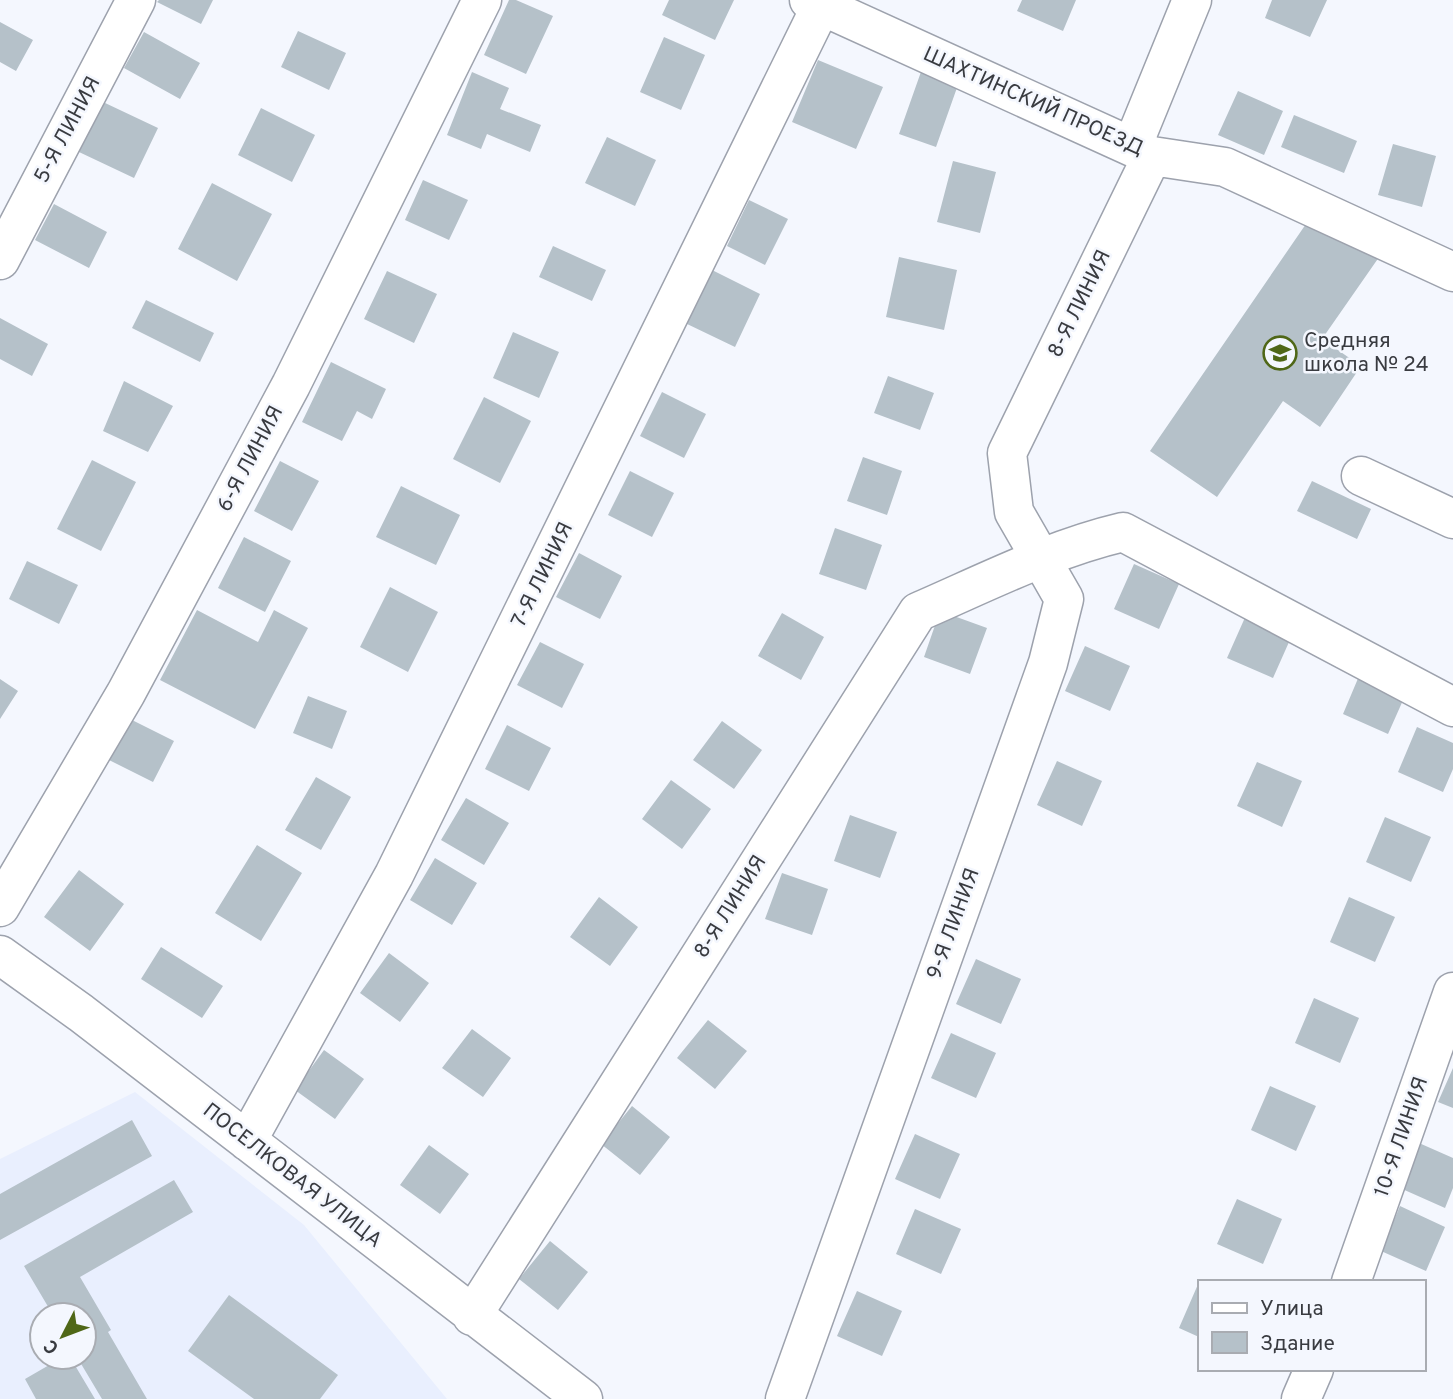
<svg xmlns="http://www.w3.org/2000/svg" width="1453" height="1399" viewBox="0 0 1453 1399" font-family="Overpass,sans-serif">
<style>
.built{fill:#e9effe;fill-rule:evenodd}
.building{fill:#b5c1c9}
.lines{fill:none;stroke-linecap:round;stroke-linejoin:round}
.minor-casing{stroke:#9da2ad;stroke-width:41}
.minor{stroke:#fff;stroke-width:38}
.labels{text-anchor:middle;dominant-baseline:central;stroke-width:5;stroke-linejoin:round;paint-order:stroke}
.street-label{font-size:21px;fill:#393b40;stroke:#f4f7fe}
.poi-label{font-size:21px;fill:#393b40;stroke:#f4f7fe;text-anchor:start}
</style>
<rect width="100%" height="100%" fill="#f4f7fe"/>
<path class="built" d="M 135,1092 L 304,1225 L 447,1399 L 0,1399 L 0,1159 ZM 42,1315 L 84,1315 L 84,1357 L 42,1357 Z"/>
<path class="building" d="M 159,0 L 213,0 L 201,24 L 157,2 Z
M 509,0 L 516,0 L 553,16 L 526,74 L 484,55 Z
M 669,0 L 734,0 L 715,40 L 662,15 Z
M 1022,0 L 1076,0 L 1063,31 L 1017,11 Z
M 1272,0 L 1327,0 L 1310,37 L 1265,18 Z
M 0,22 L 33,40 L 16,71 L 0,62 Z
M 298,31 L 346,53 L 329,90 L 281,67 Z
M 144,32 L 200,63 L 180,99 L 124,68 Z
M 664,37 L 705,55 L 681,110 L 640,92 Z
M 818,60 L 883,87 L 856,149 L 792,122 Z
M 922,69 L 959,82 L 936,147 L 899,134 Z
M 472,72 L 509,88 L 500,109 L 541,125 L 530,152 L 487,134 L 481,149 L 447,135 Z
M 1238,91 L 1283,111 L 1264,155 L 1218,135 Z
M 103,102 L 158,128 L 134,178 L 79,152 Z
M 261,108 L 315,135 L 292,182 L 238,155 Z
M 1294,115 L 1357,141 L 1344,173 L 1281,147 Z
M 607,137 L 656,160 L 635,206 L 585,183 Z
M 1393,144 L 1436,156 L 1422,207 L 1378,195 Z
M 953,161 L 996,172 L 980,233 L 937,222 Z
M 423,180 L 468,200 L 449,240 L 405,220 Z
M 212,183 L 272,214 L 237,281 L 178,249 Z
M 749,200 L 788,219 L 765,265 L 727,246 Z
M 54,204 L 107,232 L 89,268 L 35,240 Z
M 1319,205 L 1384,250 L 1322,339 L 1361,366 L 1320,427 L 1283,401 L 1217,497 L 1150,451 Z
M 553,246 L 606,270 L 592,301 L 539,277 Z
M 899,257 L 957,270 L 944,330 L 886,317 Z
M 710,269 L 760,294 L 735,347 L 685,323 Z
M 387,271 L 437,294 L 414,343 L 364,319 Z
M 146,300 L 214,333 L 200,362 L 132,328 Z
M 0,318 L 48,344 L 32,376 L 0,359 Z
M 513,332 L 559,352 L 539,398 L 493,378 Z
M 331,362 L 386,389 L 372,419 L 357,411 L 342,441 L 302,422 Z
M 888,376 L 934,393 L 920,430 L 874,413 Z
M 124,381 L 173,406 L 148,452 L 103,431 Z
M 662,392 L 706,414 L 684,458 L 640,436 Z
M 484,397 L 531,421 L 500,483 L 453,459 Z
M 863,457 L 902,471 L 887,515 L 847,501 Z
M 92,460 L 136,482 L 101,551 L 57,529 Z
M 280,461 L 319,481 L 292,531 L 254,511 Z
M 630,471 L 674,493 L 652,537 L 608,515 Z
M 1312,481 L 1371,509 L 1357,539 L 1297,511 Z
M 401,486 L 460,515 L 436,565 L 376,537 Z
M 835,528 L 882,545 L 866,590 L 819,574 Z
M 244,537 L 291,561 L 265,612 L 218,588 Z
M 579,553 L 622,576 L 600,619 L 556,597 Z
M 27,561 L 78,585 L 59,624 L 9,599 Z
M 1134,564 L 1179,584 L 1159,629 L 1114,609 Z
M 390,587 L 438,612 L 408,672 L 360,647 Z
M 197,610 L 258,642 L 274,610 L 308,628 L 255,729 L 160,680 Z
M 940,611 L 987,628 L 970,674 L 924,657 Z
M 782,613 L 824,637 L 801,680 L 758,656 Z
M 1247,613 L 1293,633 L 1273,678 L 1227,658 Z
M 540,642 L 584,664 L 562,708 L 517,685 Z
M 1085,646 L 1130,666 L 1110,711 L 1065,691 Z
M 1362,669 L 1408,689 L 1388,734 L 1343,714 Z
M 0,679 L 18,691 L 0,719 Z
M 308,696 L 347,711 L 332,749 L 293,733 Z
M 130,719 L 174,741 L 153,782 L 109,760 Z
M 722,721 L 762,750 L 734,789 L 693,760 Z
M 507,725 L 551,748 L 529,791 L 485,769 Z
M 1417,727 L 1453,743 L 1453,769 L 1443,792 L 1398,772 Z
M 1057,761 L 1102,781 L 1082,826 L 1037,805 Z
M 1257,762 L 1302,781 L 1282,827 L 1237,806 Z
M 316,777 L 351,797 L 321,850 L 285,830 Z
M 671,780 L 711,809 L 682,849 L 642,819 Z
M 466,798 L 509,823 L 484,865 L 441,840 Z
M 850,815 L 897,832 L 880,878 L 834,861 Z
M 1385,817 L 1431,837 L 1411,882 L 1366,862 Z
M 257,845 L 302,873 L 261,941 L 215,913 Z
M 435,858 L 477,883 L 452,925 L 410,900 Z
M 79,870 L 124,904 L 90,951 L 44,917 Z
M 782,873 L 828,889 L 812,935 L 765,919 Z
M 599,897 L 638,927 L 610,966 L 570,937 Z
M 1349,897 L 1395,917 L 1375,962 L 1330,942 Z
M 161,947 L 223,986 L 202,1018 L 141,979 Z
M 389,953 L 429,983 L 400,1022 L 360,993 Z
M 976,959 L 1021,979 L 1001,1024 L 956,1004 Z
M 1314,998 L 1359,1018 L 1340,1063 L 1295,1043 Z
M 708,1020 L 747,1051 L 715,1089 L 677,1058 Z
M 472,1029 L 511,1058 L 483,1097 L 442,1068 Z
M 951,1033 L 996,1053 L 976,1098 L 931,1078 Z
M 324,1050 L 364,1079 L 335,1119 L 295,1090 Z
M 1453,1068 L 1453,1108 L 1438,1102 Z
M 1270,1086 L 1316,1106 L 1296,1151 L 1251,1130 Z
M 632,1106 L 670,1137 L 640,1175 L 601,1144 Z
M 132,1120 L 152,1156 L 0,1240 L 0,1194 Z
M 915,1134 L 960,1154 L 940,1199 L 895,1179 Z
M 1419,1143 L 1453,1158 L 1453,1188 L 1445,1208 L 1400,1188 Z
M 429,1145 L 469,1174 L 440,1214 L 400,1185 Z
M 174,1180 L 193,1212 L 80,1277 L 111,1330 L 108,1332 L 147,1399 L 102,1399 L 77,1357 L 84,1357 L 84,1315 L 53,1315 L 24,1266 Z
M 1237,1199 L 1282,1219 L 1263,1264 L 1217,1244 Z
M 1400,1206 L 1445,1227 L 1426,1271 L 1381,1251 Z
M 915,1209 L 961,1229 L 941,1274 L 896,1254 Z
M 550,1241 L 588,1272 L 558,1310 L 519,1279 Z
M 1199,1282 L 1199,1337 L 1179,1328 Z
M 857,1291 L 902,1311 L 882,1356 L 837,1336 Z
M 229,1295 L 338,1375 L 320,1399 L 254,1399 L 188,1351 Z
M 63,1357 L 70,1357 L 95,1399 L 36,1399 L 25,1379 Z"/>
<g class="lines">
<defs>
<path id="minor" d="M 809,0 L 1152,156 L 1225,167 L 1453,272
M 1132,147 L 1192,0
M 0,260 L 136,0
M 1361,476 L 1453,519
M 0,907 L 126,693 L 291,385 L 482,0
M 0,955 L 81,1013 L 583,1399
M 247,1141 L 394,875 L 824,0
M 1351,1282 L 1453,992
M 472,1316 L 918,612 C 985,583 1051,549 1123,532 L 1453,707
M 785,1399 L 1048,663 L 1064,599 L 1014,512 L 1007,453 L 1152,156
M 1301,1399 L 1314,1369"/>
</defs>
<use href="#minor" class="minor-casing"/>
<use href="#minor" class="minor"/>
</g>
<defs>
<symbol id="school-ring" viewBox="-11 -11 22 22"><circle r="9.5" fill="#f4f7fe" stroke="#4f6717" stroke-width="1.5"/><path d="M0-5L7-2L0 1L-7-2ZM-4 1L0 2.5L4 1V4Q0 6-4 4Z" fill="#4f6717"/></symbol>
</defs>
<g fill-rule="evenodd">
<use href="#school-ring" x="1261" y="334" width="38" height="38"/>
</g>
<g class="labels">
<g class="street-label">
<text transform="translate(1033 102) rotate(24)">ШАХТИНСКИЙ ПРОЕЗД</text>
<text transform="translate(68 130) rotate(-62)">5-Я ЛИНИЯ</text>
<text transform="translate(1080 304) rotate(-64)">8-Я ЛИНИЯ</text>
<text transform="translate(251 459) rotate(-62)">6-Я ЛИНИЯ</text>
<text transform="translate(543 575) rotate(-64)">7-Я ЛИНИЯ</text>
<text transform="translate(731 907) rotate(-58)">8-Я ЛИНИЯ</text>
<text transform="translate(954 924) rotate(-70)">9-Я ЛИНИЯ</text>
<text transform="translate(1402 1137) rotate(-71)">10-Я ЛИНИЯ</text>
<text transform="translate(292 1176) rotate(38)">ПОСЕЛКОВАЯ УЛИЦА</text>
</g>
<g class="poi-label">
<text x="1304" y="341">Средняя<tspan x="1304" dy="24">школа № 24</tspan></text>
</g>
</g>
<rect x="1198" y="1280" width="228" height="91" fill="#f4f7fe" stroke="#a9acb2" stroke-width="2"/>
<rect x="1212" y="1303" width="35" height="10" fill="#ffffff" stroke="#a9acb2" stroke-width="2"/>
<text x="1260" y="1315" font-size="21" fill="#393b40">Улица</text>
<rect x="1212" y="1332" width="35" height="21" fill="#b5c1c9" stroke="#a9acb2" stroke-width="2"/>
<text x="1260" y="1350" font-size="21" fill="#393b40">Здание</text>
<g transform="translate(63 1336) rotate(228)"><circle r="33" fill="#f4f7fe" stroke="#a9acb2" stroke-width="2"/>
<path d="M0-5L12 26L0 18L-12 26Z" fill="#4f6717"/>
<text y="-10" font-size="19" font-weight="bold" text-anchor="middle" fill="#393b40">С</text>
</g>
</svg>
